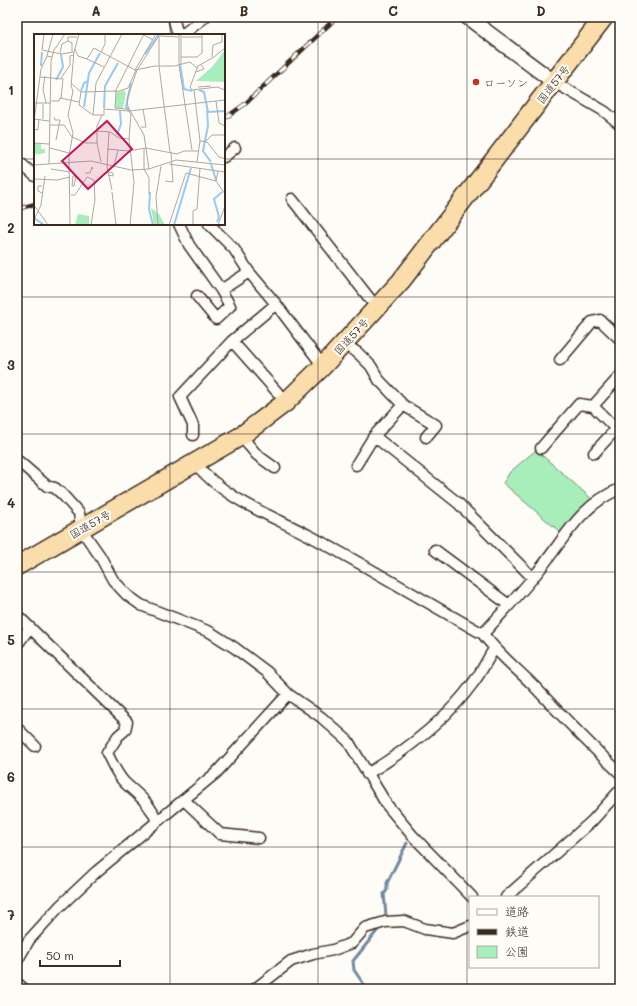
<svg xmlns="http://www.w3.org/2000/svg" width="637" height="1006" viewBox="0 0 637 1006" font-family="Mali,'Klee One',sans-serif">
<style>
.green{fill:#a7eeba;stroke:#718c6c}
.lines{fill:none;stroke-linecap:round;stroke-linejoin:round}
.stream{stroke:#728a9e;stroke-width:3}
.street-casing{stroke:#3b2a1e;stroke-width:13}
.secondary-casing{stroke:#3b2a1e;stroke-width:17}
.highway-casing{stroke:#3b2a1e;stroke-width:21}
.street{stroke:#fdfcf7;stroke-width:10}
.secondary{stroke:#fdfcf7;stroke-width:14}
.highway{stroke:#fbddab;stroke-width:18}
.rail-casing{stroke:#3b2a1e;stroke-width:4.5}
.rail{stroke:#fdfcf7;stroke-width:3;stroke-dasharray:9;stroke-linecap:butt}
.grid{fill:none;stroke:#3b2a1e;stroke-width:1;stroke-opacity:0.55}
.poi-dot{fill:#c8321e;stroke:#fdfcf7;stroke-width:1.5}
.labels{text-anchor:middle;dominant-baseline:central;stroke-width:4;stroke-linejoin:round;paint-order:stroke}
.poi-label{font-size:11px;fill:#3b2a1e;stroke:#fdfcf7;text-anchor:start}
.street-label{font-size:11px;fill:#3b2a1e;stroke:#fdfcf7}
.inset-river{fill:none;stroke:#96caf3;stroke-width:2}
.inset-road{fill:none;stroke:#afa8a0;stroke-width:1}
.view{fill:#c2185b;fill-opacity:0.15;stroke:#c2185b;stroke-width:2}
.inset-edge{fill:none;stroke:#3b2a1e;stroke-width:2}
.neatline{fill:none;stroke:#3b2a1e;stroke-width:1.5}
.grid-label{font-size:13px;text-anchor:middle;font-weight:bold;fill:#3b2a1e}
</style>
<rect width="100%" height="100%" fill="#fdfcf7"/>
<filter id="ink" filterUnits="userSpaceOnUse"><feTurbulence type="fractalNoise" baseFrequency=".025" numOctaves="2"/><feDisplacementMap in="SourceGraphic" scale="8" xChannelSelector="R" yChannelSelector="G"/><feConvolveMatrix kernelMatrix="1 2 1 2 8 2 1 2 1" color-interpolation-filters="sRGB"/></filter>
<g filter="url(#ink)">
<path class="green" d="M 536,450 L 593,500 L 560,532 L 503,483 L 510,472 Z"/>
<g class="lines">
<path class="stream" d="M 384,919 L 386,915 L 384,894 L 387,890 L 387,883 L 407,843
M 367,989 L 354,970 L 353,961 L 381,926"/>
<defs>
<path id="street" d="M 173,17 L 178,35
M 182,35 L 205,17
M 554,82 L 604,111 L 620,124
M 224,157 L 235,148
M 17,160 L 35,176
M 292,199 L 377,308
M 179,224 L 189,245 L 221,290 L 230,306 L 216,319 L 197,296
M 209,224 L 234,249 L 249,272 L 276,304 L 323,366
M 221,290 L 249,272
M 276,304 L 232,341 L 286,402
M 344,344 L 358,353 L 371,366 L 379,380 L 403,405
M 560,360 L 592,322 L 600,320 L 620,339
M 593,406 L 620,376
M 193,435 L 193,425 L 180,397 L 232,341
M 241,436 L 257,455 L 275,468
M 374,436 L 458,503 L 533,578
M 541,448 L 579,404 L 593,406 L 616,429 L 594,453
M 17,460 L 47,486 L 55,488 L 62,494 L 79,513 L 81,529 L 100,556 L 113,580 L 127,595 L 141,605 L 156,611 L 210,632 L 235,648 L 267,672 L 288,694 L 321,717 L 348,741 L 387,805 L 412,835 L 472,897
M 195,463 C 225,500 271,515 312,537 C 370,568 426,602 483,634 C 498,654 517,669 534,686 C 562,716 590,745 620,773
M 356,465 L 374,436 L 403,405 L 436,425 L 426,437
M 435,550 L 509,605
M 17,615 L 127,722 L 125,730 L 118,736 L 107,753 C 112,763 117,775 125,783 C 138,795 150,803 157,821
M 483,634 C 501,614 519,595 536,574 C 563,542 579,505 620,489
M 17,645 L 29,628
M 17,728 L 35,746
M 367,774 C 407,750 446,720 473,683 C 481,673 487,660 494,649
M 184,800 L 220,834 L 259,838
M 506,897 L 592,821 L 620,790
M 17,961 L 29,940 L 59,907 L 96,872 L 216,773 L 288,694
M 17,983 L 24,989
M 255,989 L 291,961 L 313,954 L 333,950 L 352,943 L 365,928 L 385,922 L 404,921 L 425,929 L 453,933 L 470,926"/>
<path id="secondary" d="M 467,17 L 554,82"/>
<path id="highway" d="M 17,566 L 241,436 L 286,402 L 323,366 L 401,281 L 604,17"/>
</defs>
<use href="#street" class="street-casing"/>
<use href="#secondary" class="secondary-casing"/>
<use href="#highway" class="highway-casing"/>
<use href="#street" class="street"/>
<use href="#secondary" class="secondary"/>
<use href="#highway" class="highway"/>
<defs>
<path id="rail" d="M 224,119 L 245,104 L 337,17
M 17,209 L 35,204"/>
</defs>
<use href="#rail" class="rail-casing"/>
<use href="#rail" class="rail"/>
</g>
</g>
<path class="grid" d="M 170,17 L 170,35M 318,17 L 318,989M 467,17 L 467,989M 17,159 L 35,159M 224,159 L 620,159M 170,224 L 170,989M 17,297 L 620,297M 17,434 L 620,434M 17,572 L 620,572M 17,709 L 620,709M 17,847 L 620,847"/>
<circle class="poi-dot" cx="476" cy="82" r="4"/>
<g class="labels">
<g class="poi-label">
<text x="484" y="82">ローソン</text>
</g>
<g class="street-label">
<text transform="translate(553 84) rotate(-52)">国道57号</text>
<text transform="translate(351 336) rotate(-47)">国道57号</text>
<text transform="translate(90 524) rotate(-30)">国道57号</text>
</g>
</g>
<g transform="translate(34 34)">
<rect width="191" height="191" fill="#fdfcf7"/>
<path d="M 191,16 L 191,48 L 162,47 L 178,33 ZM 90,56 L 92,59 L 89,74 L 81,74 L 82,59 ZM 1,109 L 7,110 L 7,115 L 11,115 L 11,119 L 0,121 L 3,119 L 0,119 ZM 117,174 L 125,180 L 131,191 L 120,191 ZM 44,180 L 55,182 L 55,191 L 41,191 Z" fill="#a7eeba"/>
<path class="inset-river" d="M 111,20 L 125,0M 146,30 L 150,55 L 158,57M 7,32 L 8,18M 22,46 L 29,33 L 27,20M 165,56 L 170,58 L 174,78 L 191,77M 47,57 L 50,49 L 54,47M 50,73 L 55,39 L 66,19M 70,74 L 71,52 L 84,29M 95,76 L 92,73 L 97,49M 173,76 L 174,92 L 169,117 L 177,128M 83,101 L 87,90 L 86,77M 177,130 L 182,146M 116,158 L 115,175 L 119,191M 0,184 L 10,191M 183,188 L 185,183 L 180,165 L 188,158M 140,191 L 157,134"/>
<path class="inset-road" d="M 10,0 L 8,16 L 27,20 L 40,18M 108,0 L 119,6M 145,0 L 145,31 L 158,116M 125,2 L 125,32 L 136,118M 126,2 L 145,3M 148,3 L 168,3M 34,7 L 38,9 L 38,18M 191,14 L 180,23 L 164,32 L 156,53 L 158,56 L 183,53 L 191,56M 41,15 L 44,22 L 53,25M 67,18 L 71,10 L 71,0M 26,19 L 28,10 L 34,7 L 34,3 L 43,3M 18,23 L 13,22 L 19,0M 147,23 L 163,23 L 168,19 L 168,0M 178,23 L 179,11 L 188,8 L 188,0M 147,31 L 147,0M 70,33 L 53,25 L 60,14 L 101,36 L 121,32 L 140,32 L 156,28 L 163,34M 101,36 L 122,0M 162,38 L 170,35 L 167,31M 11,42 L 9,55 L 12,69M 6,43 L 29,45 L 27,64M 27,44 L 36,31 L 36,22 L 40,21M 37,49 L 47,58 L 45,71 L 59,81 L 70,81 L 70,75 L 95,77 L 191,66M 164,53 L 177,52M 160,56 L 166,107 L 163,128M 47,58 L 83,57M 81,58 L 110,0M 17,67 L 25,67 L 26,64 L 45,68M 182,67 L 185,89 L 191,92M 0,69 L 17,69M 59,81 L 62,49 L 88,0M 20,83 L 21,86 L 26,86 L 25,91M 0,85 L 15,87M 9,85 L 9,70M 0,87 L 7,35 L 13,22M 16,91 L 30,91 L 38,103 L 52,109 L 63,109M 107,93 L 112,93 L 109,75M 0,95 L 4,96 L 5,85M 63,97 L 76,98 L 85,104 L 95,105M 75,98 L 73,133 L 78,156M 22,106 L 25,91M 166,107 L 173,108 L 185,123 L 191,125M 172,107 L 178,101 L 191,101M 0,109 L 15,110M 16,114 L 35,119M 110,114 L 110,135 L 115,144 L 115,160M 73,115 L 94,117 L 112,114 L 143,120 L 150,117 L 164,117M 67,128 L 63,109 L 63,92 L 68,81M 15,130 L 17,27 L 20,16 L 31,0M 135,130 L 191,138M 0,131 L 57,127 L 97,136 L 115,135 L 142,126 L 191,131M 80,132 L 84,116M 17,135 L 36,138M 115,135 L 110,101 L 94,73 L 93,65 L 103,36 L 126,0M 74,138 L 79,139 L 79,142 L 74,141M 51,139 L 56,139 L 58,133 L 59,135M 39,142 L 42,142 L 40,152 L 38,152 ZM 0,145 L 23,146 L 36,143M 131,147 L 139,148 L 137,118M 182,147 L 191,160M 78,158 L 82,191M 8,159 L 4,157 L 4,152 L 8,152M 37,161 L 41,161 L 53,143 L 60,146 L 61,166 L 57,191M 0,171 L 14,191M 0,186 L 7,171 L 11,142M 36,191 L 35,122 L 39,99 L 34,81 L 39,57 L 37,52 L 40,18 L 45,0M 96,191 L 100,148 L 95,105 L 97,80 L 93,75 L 81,74 L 82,58 L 94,54 L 102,36M 124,191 L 122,163 L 127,132M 135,191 L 152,139 L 182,147 L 184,137M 159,191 L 159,177 L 163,175 L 166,134M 184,191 L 191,172"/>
<path class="view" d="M 73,87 L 98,115 L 54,155 L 28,127 Z"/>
<rect width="191" height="191" class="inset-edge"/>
</g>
<rect width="637" height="1006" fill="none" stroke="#fdfcf7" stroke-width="44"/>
<rect x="469" y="896" width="130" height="72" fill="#fdfcf7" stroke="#afa8a0"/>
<rect x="477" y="909" width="20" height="6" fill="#fdfcf7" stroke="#afa8a0"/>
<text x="505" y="916" font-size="12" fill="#3b2a1e">道路</text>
<rect x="477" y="929" width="20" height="6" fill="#3b2a1e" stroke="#afa8a0"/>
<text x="505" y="936" font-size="12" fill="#3b2a1e">鉄道</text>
<rect x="477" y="946" width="20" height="12" fill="#a7eeba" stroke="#afa8a0"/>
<text x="505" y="956" font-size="12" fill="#3b2a1e">公園</text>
<path d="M40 960v6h80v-6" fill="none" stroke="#3b2a1e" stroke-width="2"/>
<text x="46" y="960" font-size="12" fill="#3b2a1e" stroke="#fdfcf7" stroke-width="3" paint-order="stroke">50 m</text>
<rect x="22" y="22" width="593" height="962" class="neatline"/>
<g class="grid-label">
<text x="96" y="16">A</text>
<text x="244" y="16">B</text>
<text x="393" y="16">C</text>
<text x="541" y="16">D</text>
<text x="11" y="95">1</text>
<text x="11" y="233">2</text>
<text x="11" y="370">3</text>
<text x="11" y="508">4</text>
<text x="11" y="645">5</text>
<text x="11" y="782">6</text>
<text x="11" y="920">7</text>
</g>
</svg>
